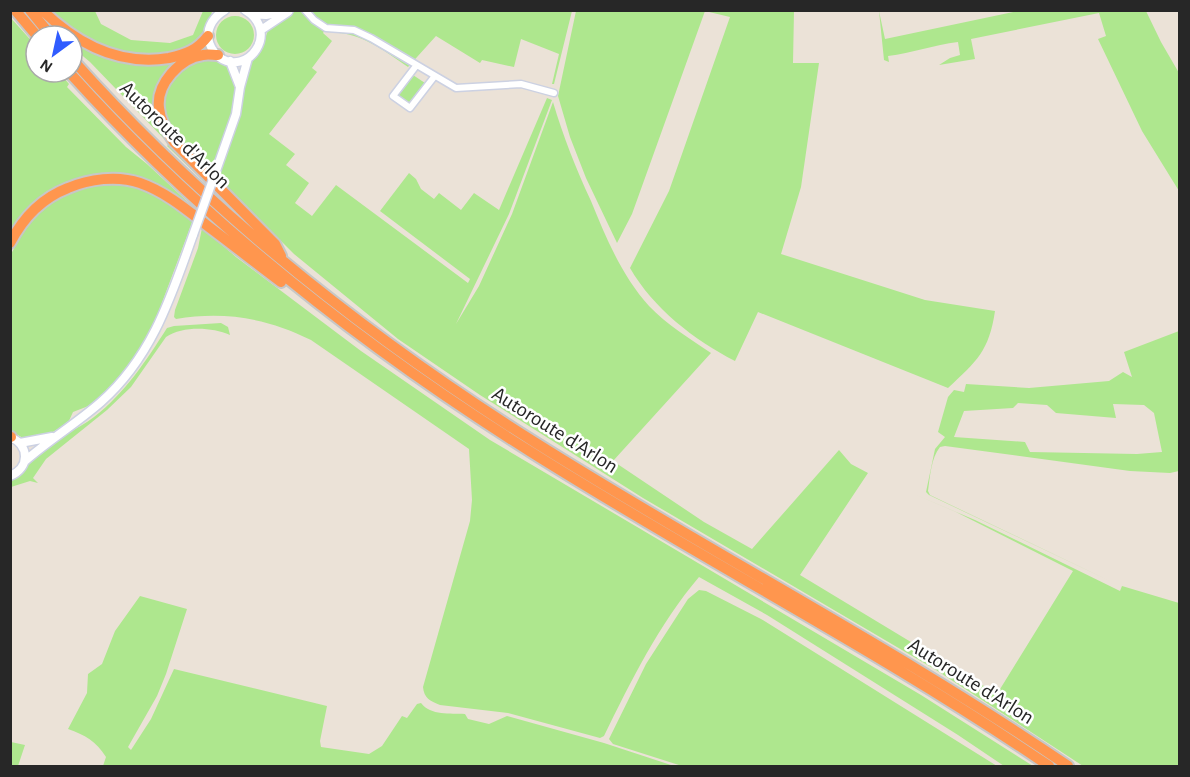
<svg xmlns="http://www.w3.org/2000/svg" width="1190" height="777" viewBox="0 0 1190 777" font-family="'Alegreya Sans',sans-serif">
<style>
.green{fill:#aee78e;fill-rule:evenodd}
.lines{fill:none;stroke-linecap:round;stroke-linejoin:round}
.street-casing{stroke:#ccd1e2;stroke-width:9}
.secondary-casing{stroke:#ccd1e2;stroke-width:11}
.highway-casing{stroke:#c7c7c7;stroke-width:14}
.street{stroke:#fff;stroke-width:6}
.secondary{stroke:#fff;stroke-width:8}
.highway{stroke:#ff964e;stroke-width:10}
.secondary-bridge-casing{stroke:#ccd1e2;stroke-width:11;stroke-linecap:butt}
.secondary-bridge{stroke:#fff;stroke-width:8}
.labels{text-anchor:middle;dominant-baseline:central;stroke-width:5;stroke-linejoin:round;paint-order:stroke}
.street-label{font-size:21px;fill:#272727;stroke:#fff}
</style>
<rect width="100%" height="100%" fill="#ebe2d7"/>
<path class="green" d="M 47,11 L 95,11 L 101,24 L 131,40 L 170,43 L 193,35 L 203,11 L 212,11 C 211,20 201,42 193,47 C 173,57 132,57 110,50 C 86,43 66,25 47,11 Z
M 291,11 L 572,11 L 554,84 L 552,84 L 559,54 L 521,39 L 514,67 L 482,60 L 480,63 L 436,36 L 408,67 C 387,53 365,35 339,33 L 337,28 L 326,28 L 323,33 L 332,41 L 312,68 L 317,72 L 269,134 L 295,154 L 286,165 L 309,183 L 295,203 L 312,216 L 336,185 L 468,283 L 470,279 L 380,211 L 409,173 L 416,179 L 421,189 L 434,199 L 439,193 L 461,210 L 474,193 L 499,210 L 547,98 L 552,100 L 509,214 L 456,324 L 479,286 L 512,214 L 553,102 C 563,136 576,169 591,201 C 606,238 622,276 649,306 C 667,325 689,338 711,353 L 613,461 L 704,522 L 752,549 L 839,450 L 851,464 L 868,473 L 800,575 L 997,694 L 1073,571 L 956,512 L 914,494 L 975,520 L 1120,591 L 1122,586 L 1179,603 L 1179,766 L 1083,766 L 936,670 L 643,498 L 480,395 L 398,339 L 294,254 L 178,138 C 174,133 170,128 167,122 C 156,98 172,75 193,64 C 200,60 207,56 215,58 C 227,62 233,76 239,86 L 249,65 L 260,52 L 270,25 Z
M 576,11 L 794,11 L 793,63 L 819,63 L 801,187 L 781,254 L 925,300 L 995,311 C 989,351 977,361 948,388 L 758,312 L 735,361 C 694,340 653,308 630,268 L 669,191 L 730,17 L 705,11 L 632,214 L 617,243 L 586,178 L 570,137 L 558,96 Z
M 879,11 L 885,39 L 1018,11 L 1146,11 L 1161,42 L 1179,73 L 1179,191 L 1142,131 L 1098,39 L 1106,36 L 1099,13 L 971,39 L 975,59 L 939,65 L 950,58 L 960,55 L 958,42 C 934,45 912,53 888,56 L 889,62 L 884,60 Z
M216 35a19 19 0 1 1 38 0a19 19 0 1 1-38 0Z
M 10,17 L 36,46 L 36,72 L 59,72 L 69,84 L 67,87 L 126,147 L 147,164 L 204,217 L 166,190 L 110,175 L 83,177 L 49,191 L 29,209 L 11,234 Z
M 72,39 L 102,55 L 189,57 L 174,65 L 155,110 L 217,190 L 215,192 L 167,146 L 169,144 L 90,62 L 72,47 Z
M 410,73 L 428,85 L 410,108 L 393,96 Z
M 100,184 C 142,182 160,197 193,220 L 157,316 L 146,339 L 124,374 L 91,405 L 73,412 L 68,423 L 51,433 L 30,438 L 23,438 L 11,431 L 11,254 L 29,221 L 56,198 L 77,188 Z
M 202,228 L 236,257 L 361,351 L 490,440 L 921,695 L 1033,766 L 1004,766 L 958,735 L 767,615 L 699,577 C 659,624 631,681 604,736 L 600,738 L 508,713 L 440,705 C 430,701 424,698 423,687 L 470,521 L 472,500 L 469,449 L 311,340 C 267,318 224,311 176,319 L 174,317 L 175,310 L 198,248 Z
M 221,323 L 228,327 L 230,335 C 211,327 183,326 166,337 L 131,387 L 107,410 L 46,459 L 33,478 L 38,483 L 30,481 L 11,487 L 10,481 C 27,474 27,463 39,452 C 55,438 77,430 94,417 C 125,393 146,361 167,328 L 174,326 Z
M 1179,331 L 1179,471 L 1170,473 L 1130,471 L 945,446 L 940,447 C 931,458 930,477 928,491 L 930,495 L 1112,582 L 929,495 L 926,492 L 935,449 L 945,437 L 938,432 L 948,397 L 954,390 L 964,392 L 966,384 L 1029,388 L 1109,381 L 1123,372 L 1132,377 L 1124,352 ZM 1018,403 L 1047,405 L 1056,413 L 1116,418 L 1113,404 L 1144,405 L 1154,413 L 1162,452 L 1137,454 L 1030,452 L 1025,442 L 954,437 L 964,411 L 1013,408 Z
M 699,590 L 706,591 L 761,619 L 997,766 L 682,766 L 613,744 L 609,739 L 646,664 L 688,599 Z
M 140,596 L 187,609 L 166,674 L 157,696 L 128,747 L 131,750 L 151,719 L 174,669 L 327,706 L 320,741 L 321,747 L 369,754 L 382,746 L 402,716 L 407,718 L 417,704 L 421,703 C 431,716 450,713 465,714 L 468,719 L 489,724 L 507,716 L 604,743 L 674,766 L 103,766 L 106,757 C 96,741 85,735 68,729 L 87,693 L 88,674 L 102,664 L 115,631 Z
M 11,742 L 25,745 L 18,766 L 11,766 Z"/>
<g class="lines">
<defs>
<path id="street" d="M 305,10 L 314,20 L 326,28 L 354,30 L 371,38 L 456,88 L 521,84 L 554,93
M 416,66 L 393,96 L 410,108 L 434,77"/>
<path id="secondary" d="M 225,10 C 215,16 208,25 208,37 C 209,45 213,52 219,57 C 248,78 281,31 245,10
M 251,14 L 266,15 L 289,10
M 261,30 L 288,12
M 230,61 L 240,87
M 216,171 L 236,114 L 240,87 L 248,58
M 10,437 C 30,445 30,468 10,476
M 20,443 L 52,437
M 25,461 C 49,440 77,423 101,402 C 152,357 171,297 193,235"/>
<path id="highway" d="M 15,10 L 37,36
M 30,10 L 51,36
M 42,10 C 77,44 119,66 169,58 C 187,54 197,50 208,36
M 218,55 C 213,55 208,54 203,55 C 180,58 156,84 159,108 C 160,121 167,131 174,142 L 275,244 L 281,256
M 72,59 C 206,209 366,336 536,443 C 712,554 897,649 1068,766
M 69,72 C 203,221 362,346 531,452 C 702,560 882,652 1049,766
M 10,243 C 23,218 42,198 68,188 C 89,179 117,175 140,183 C 166,192 187,210 209,227 C 233,245 257,264 281,282
M 10,437 L 11,437"/>
</defs>
<use href="#street" class="street-casing"/>
<use href="#secondary" class="secondary-casing"/>
<use href="#highway" class="highway-casing"/>
<use href="#street" class="street"/>
<use href="#secondary" class="secondary"/>
<use href="#highway" class="highway"/>
<defs>
<path id="secondary-bridge" d="M 193,235 L 216,171"/>
</defs>
<use href="#secondary-bridge" class="secondary-bridge-casing"/>
<use href="#secondary-bridge" class="secondary-bridge"/>
</g>
<g class="labels">
<g class="street-label">
<text transform="translate(175 135) rotate(44)">Autoroute d'Arlon</text>
<text transform="translate(555 430) rotate(32)">Autoroute d'Arlon</text>
<text transform="translate(971 681) rotate(32)">Autoroute d'Arlon</text>
</g>
</g>
<rect width="1190" height="777" fill="none" stroke="#272727" stroke-width="24"/>
<g transform="translate(54 54) rotate(213)"><circle r="28" fill="#ffffff" stroke="#a9a9a9" stroke-width="1.5"/>
<path d="M0-4.5L10 22L0 15L-10 22Z" fill="#305cff"/>
<text y="-9" font-size="16" font-weight="bold" text-anchor="middle" fill="#272727">N</text>
</g>
</svg>
